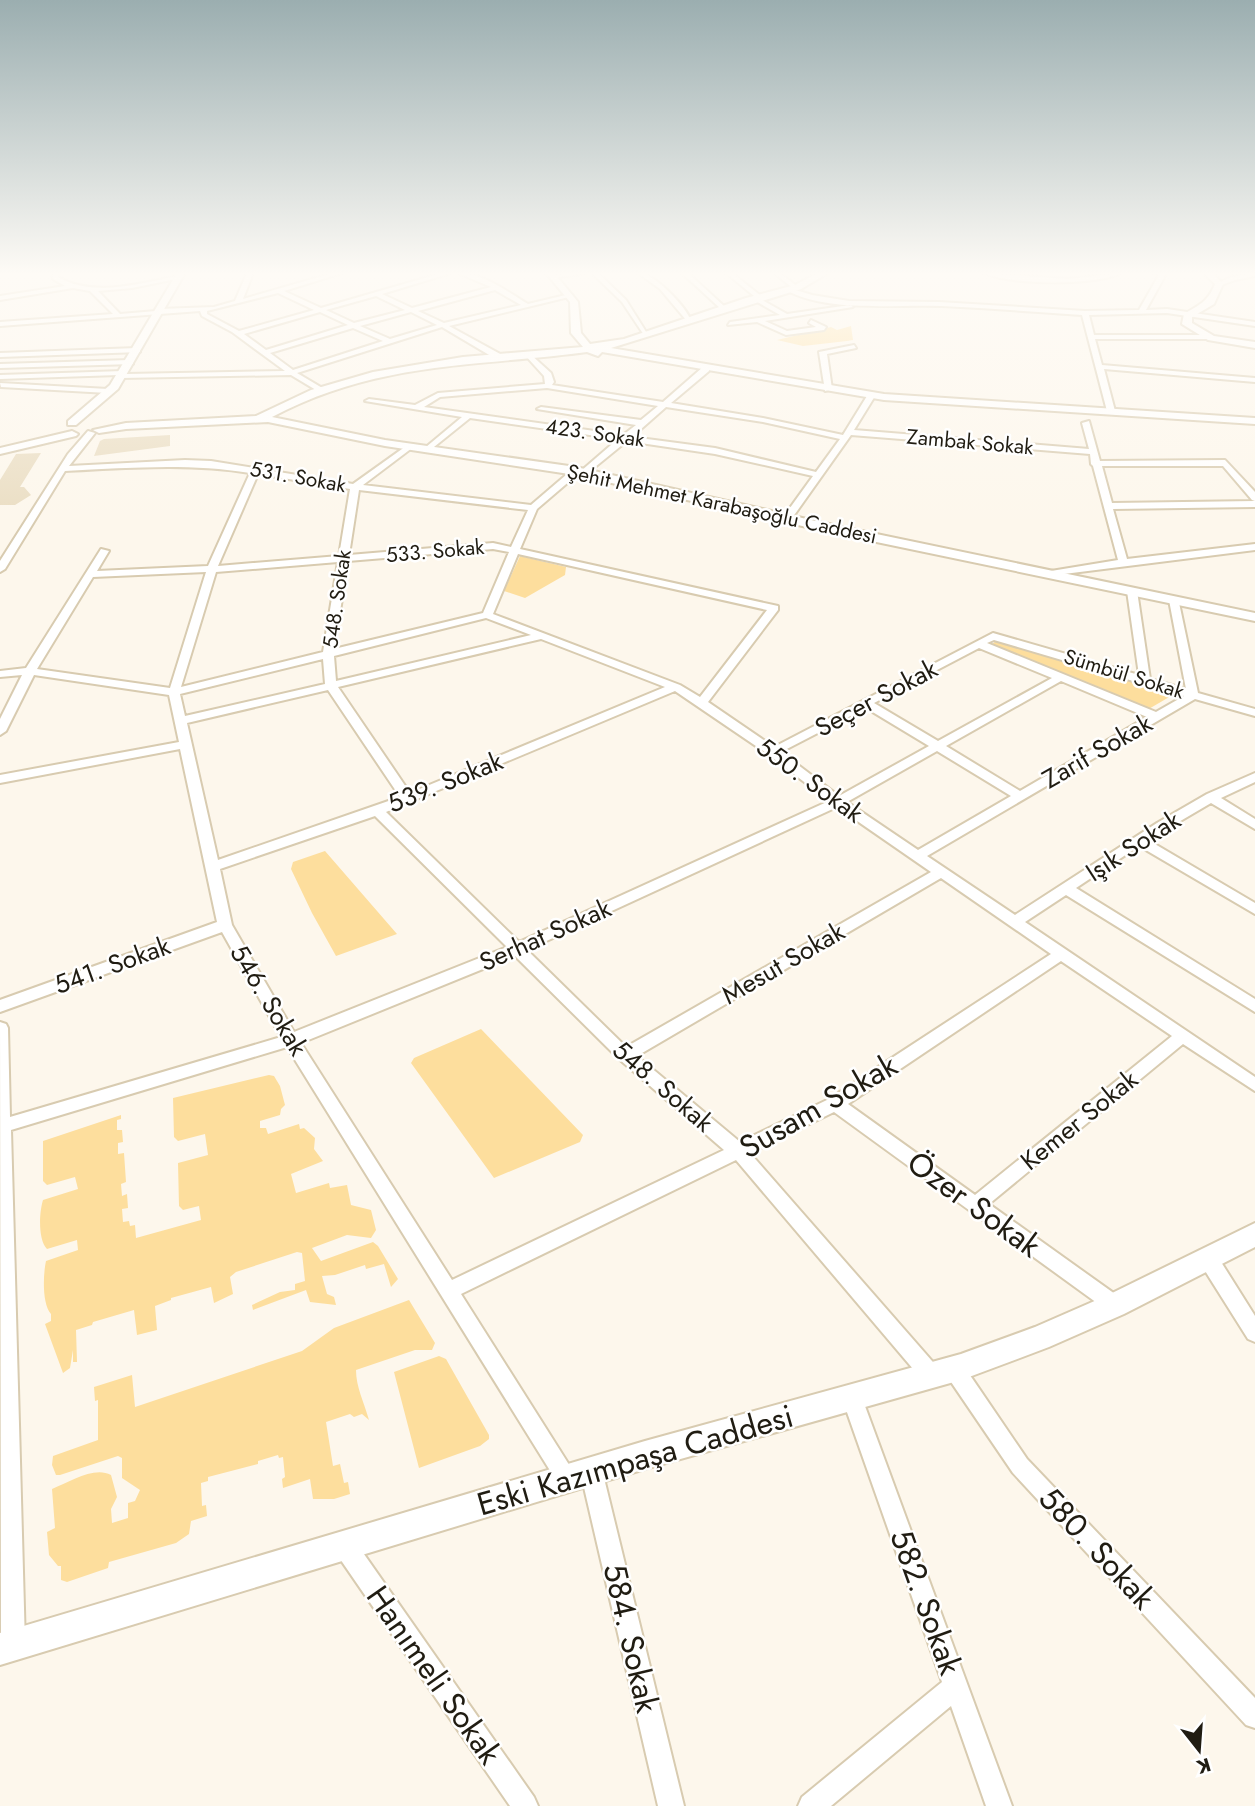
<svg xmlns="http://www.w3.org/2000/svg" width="1255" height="1806" viewBox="0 0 1255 1806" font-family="Jost,sans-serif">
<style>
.green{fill:#fdde9d}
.building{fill:#eaddc2}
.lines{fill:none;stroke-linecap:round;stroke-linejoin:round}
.street-casing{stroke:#d8cbb0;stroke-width:4}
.secondary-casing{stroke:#d8cbb0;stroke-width:4}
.street{fill:#fff;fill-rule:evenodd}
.secondary{fill:#fff;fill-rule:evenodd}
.labels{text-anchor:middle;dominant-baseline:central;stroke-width:5;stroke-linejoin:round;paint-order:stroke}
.far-street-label{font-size:21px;fill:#201c12;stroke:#fff}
.street-label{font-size:26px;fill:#201c12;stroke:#fff}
.near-street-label{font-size:32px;fill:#201c12;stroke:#fff}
</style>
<rect width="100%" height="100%" fill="#fdf7ec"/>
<path class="green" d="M 851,326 L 853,340 L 847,341 L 803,346 L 777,340 L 831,327 L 837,330 Z
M 520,556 L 566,567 L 565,575 L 525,598 L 504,591 Z
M 997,640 L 1170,692 L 1171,696 L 1147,710 L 991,645 Z
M 325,851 L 397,934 L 336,956 L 312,913 L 291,869 L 293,862 Z
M 481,1029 L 583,1135 L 580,1142 L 494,1178 L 411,1063 L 414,1058 Z
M 269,1075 L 274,1076 L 280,1086 L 285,1105 L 281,1109 L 280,1115 L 260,1121 L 260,1128 L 266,1128 L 268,1134 L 299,1124 L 300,1129 L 304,1128 L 315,1138 L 314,1149 L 323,1161 L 291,1174 L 296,1193 L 329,1183 L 330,1188 L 347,1185 L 351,1205 L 371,1210 L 376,1230 L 371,1238 L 347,1235 L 312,1248 L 321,1261 L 373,1242 L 378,1246 L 398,1279 L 391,1287 L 384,1264 L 366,1269 L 365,1265 L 335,1275 L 322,1276 L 327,1294 L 334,1297 L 336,1305 L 310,1302 L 306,1290 L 253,1310 L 252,1305 L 280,1292 L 295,1290 L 295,1284 L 305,1281 L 302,1253 L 297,1252 L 236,1272 L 230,1277 L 233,1294 L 214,1303 L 211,1287 L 171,1298 L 171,1300 L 155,1306 L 157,1330 L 137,1335 L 134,1310 L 93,1322 L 92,1325 L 76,1330 L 77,1362 L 73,1362 L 73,1350 L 70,1368 L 63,1373 L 45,1324 L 51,1321 L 51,1314 C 42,1304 43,1275 46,1261 L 78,1250 L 77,1240 L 47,1249 C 38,1240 39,1213 43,1200 L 78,1189 L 75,1177 L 47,1185 L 43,1181 L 43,1141 L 121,1115 L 121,1119 L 117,1120 L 117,1130 L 122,1130 L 123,1142 L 118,1143 L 118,1154 L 124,1153 L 126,1182 L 121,1184 L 122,1196 L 127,1194 L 128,1208 L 122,1209 L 123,1222 L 129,1221 L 130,1226 L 135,1225 L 136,1238 L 201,1220 L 199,1206 L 183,1210 L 179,1206 L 178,1163 L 208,1155 L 205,1134 L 178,1141 L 174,1137 L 173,1098 Z
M 409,1300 L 435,1343 L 432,1350 L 415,1350 L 356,1370 C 356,1387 364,1402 369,1420 L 362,1414 L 354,1417 L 350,1414 L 326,1422 L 333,1466 L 340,1464 L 344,1483 L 348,1482 L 350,1494 L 334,1499 L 313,1499 L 310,1479 L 283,1488 L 282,1479 L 285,1477 L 283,1457 L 279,1458 L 278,1455 L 258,1461 L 258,1464 L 208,1477 L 208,1481 L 201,1483 L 202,1506 L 206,1505 L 207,1516 L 191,1521 L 189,1534 L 176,1543 L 109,1562 L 108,1568 L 67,1582 L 61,1580 L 61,1566 L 58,1566 L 49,1555 L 47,1532 L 55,1528 L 52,1489 C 70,1482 94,1466 111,1475 L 117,1497 L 111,1509 L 112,1523 L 128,1518 L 128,1503 L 135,1501 L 140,1490 L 122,1478 L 122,1458 L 118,1456 L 60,1475 L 56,1475 L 52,1465 L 53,1456 L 98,1440 L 98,1400 L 95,1401 L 94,1387 L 132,1375 L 135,1407 L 302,1351 L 334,1328 Z
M 439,1356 L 446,1359 L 489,1435 L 489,1439 L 480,1446 L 419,1468 L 394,1372 Z"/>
<path class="building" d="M 170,435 L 170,446 L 94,456 L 100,441 L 104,439 Z
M 41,453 L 20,487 L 24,487 L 31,495 L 15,505 L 0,505 L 0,480 L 16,454 Z"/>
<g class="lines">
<defs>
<path id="street" d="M 52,273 L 58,273 L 58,277 C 94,298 140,283 178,276 L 181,278 L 132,288 L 98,291 L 120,314 L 156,311 L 159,309 L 214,307 L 235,301 L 247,273 L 253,273 L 243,299 L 333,273 L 342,273 L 284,291 L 321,308 L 442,273 L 451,273 L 382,294 L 412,308 L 491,287 L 458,273 C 482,272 508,292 528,304 L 570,294 L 573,296 L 449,326 L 502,355 L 502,359 L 496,359 L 442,327 L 297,373 L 324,389 L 324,393 L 321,393 L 291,375 L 121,378 L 118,375 L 0,379 L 0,375 L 123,371 L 126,374 L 285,371 L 232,332 L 202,316 L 200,311 L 0,326 L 0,322 L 113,314 L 90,291 L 73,288 L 0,300 L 0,296 L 65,286 L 53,279 ZM 495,290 L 521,305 L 444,323 L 418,311 ZM 278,293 L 314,310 L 239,331 L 207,314 L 207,311 ZM 376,296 L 405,310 L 354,323 L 326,310 ZM 320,312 L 348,325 L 266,350 L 244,334 ZM 411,312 L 437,325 L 390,339 L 360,326 ZM 353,328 L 383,341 L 293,370 L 270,353 Z
M 568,273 L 586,273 L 554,278 L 551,276 Z
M 592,273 L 598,273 L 626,300 L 648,335 L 644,335 L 622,302 Z
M 638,273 C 654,272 687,308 691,321 L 687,321 L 660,289 Z
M 682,273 L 688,273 L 725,307 L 725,309 L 721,309 Z
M 726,273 L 732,273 L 761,296 L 760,299 L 787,314 L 850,305 L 853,307 L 765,321 L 787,331 L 816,327 L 809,323 L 811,320 L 826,327 L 824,330 L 786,335 L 757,322 L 728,325 L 730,322 L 780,315 L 752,299 L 754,296 Z
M 774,273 L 780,273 L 799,288 L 794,289 Z
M 984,273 L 1068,279 L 1121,273 C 1094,286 1011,285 984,273 Z
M 1154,273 L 1166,274 L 1146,310 L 1167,309 L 1255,322 L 1255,326 L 1167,313 L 1089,315 L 1094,335 L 1209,335 L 1212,337 L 1209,339 L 1095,339 L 1102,365 L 1255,378 L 1255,382 L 1104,369 L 1115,411 L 1111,413 L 1107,411 L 1082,315 C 1035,312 988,308 941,306 C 894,304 828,313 786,290 L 789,288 L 812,295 L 849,301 L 939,302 L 1085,311 L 1139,310 L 1159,275 Z
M 1255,273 L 1255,276 L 1235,280 L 1219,286 L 1216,284 L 1231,277 Z
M 854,345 L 856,348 L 827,354 L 832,389 L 825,391 L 819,352 Z
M 137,348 L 140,352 L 0,357 L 0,353 Z
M 529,353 L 551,373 L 554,382 L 552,385 L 663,402 L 703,367 L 709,367 L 709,371 L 671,403 L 763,418 L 843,435 L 867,396 L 871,394 L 875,396 L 854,430 L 1089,449 L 1082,423 L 1089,421 L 1100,461 L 1225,460 L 1255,492 L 1255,501 L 1252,500 L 1223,466 L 1102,466 L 1112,503 L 1255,501 L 1255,507 L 1113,509 L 1127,559 L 1255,544 L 1255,550 L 1048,576 L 1048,572 L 1051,571 L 1118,560 L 1093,466 L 1091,464 L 1090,454 L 851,435 L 790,521 L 787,522 L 782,519 L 813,476 L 715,454 L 627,441 L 584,476 L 581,475 L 581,471 L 618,439 L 470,418 L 429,451 L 425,449 L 426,447 L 462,417 L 365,401 L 369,399 L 415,405 L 438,393 L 545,384 L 544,376 L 525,355 ZM 547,388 L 658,406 L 641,420 L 541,407 L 537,409 L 636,425 L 623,435 L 424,407 L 440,397 ZM 666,407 L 763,422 L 840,439 L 816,472 L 715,448 L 632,437 Z
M 130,360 L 133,364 L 0,368 L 0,364 Z
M 0,383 L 108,389 L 112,391 L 108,393 L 1,387 Z
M 88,431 L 95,433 L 69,466 L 185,460 L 211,461 L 353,484 L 409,444 L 413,446 L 412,448 L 363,485 L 531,505 L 573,469 L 579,469 L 579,473 L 537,509 L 520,549 L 778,606 L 778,610 L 708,702 L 774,747 L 993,633 L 1139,675 L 1127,591 L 1132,588 L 1137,591 L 1150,679 L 1186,689 L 1169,600 L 1178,598 L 1198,693 L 1255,709 L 1255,716 L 1195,699 L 927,856 L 1015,915 L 1157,823 L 1207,794 L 1255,773 L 1255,782 L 1221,798 L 1255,819 L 1255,829 L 1211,803 L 1148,840 L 1255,903 L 1255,914 L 1139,846 L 1076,888 L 1255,999 L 1255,1012 L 1066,895 L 1025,922 L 1255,1077 L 1255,1091 L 1183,1044 L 989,1204 L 1122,1299 L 1125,1305 L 1122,1311 L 1115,1314 L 1108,1311 L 834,1112 L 750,1153 L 939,1369 L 942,1376 L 939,1383 L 932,1386 L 925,1383 L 736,1160 L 461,1294 L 573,1471 L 577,1478 L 573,1485 L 566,1489 L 559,1485 L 287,1047 L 11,1130 L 25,1645 L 21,1653 L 13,1657 L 5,1653 L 1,1645 L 0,1022 L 6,1024 L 8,1028 L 10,1117 L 281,1037 L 222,932 L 0,1012 L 0,1000 L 217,922 L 180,749 L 0,783 L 0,775 L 179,742 L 169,695 L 34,675 L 6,731 L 0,735 L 0,719 L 22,675 L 0,677 L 0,671 L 26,668 L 101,549 L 109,551 L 97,571 L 208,566 L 250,473 C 187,463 129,468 65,471 L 5,569 L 0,572 L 0,561 L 68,454 ZM 258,474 L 350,489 L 339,556 L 218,566 ZM 359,490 L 528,510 L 511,547 L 493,543 L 349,555 ZM 493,549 L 509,552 L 483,613 L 334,649 L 348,561 ZM 518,554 L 767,610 L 700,697 L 680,685 L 493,614 ZM 338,562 L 323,652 L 181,687 L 216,572 ZM 206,572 L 170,688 L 37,669 L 93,577 ZM 486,618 L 531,635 L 336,681 L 334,656 ZM 541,639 L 665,687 L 410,793 L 338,687 ZM 994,640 L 1184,696 L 1156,712 L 987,643 ZM 979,648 L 1052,678 L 938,741 L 874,703 ZM 323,659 L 325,684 L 185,716 L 180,694 ZM 1061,681 L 1147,717 L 1020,791 L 946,746 ZM 328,690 L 400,797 L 218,860 L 187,723 ZM 675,691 L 769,755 L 829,801 L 519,942 L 386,812 ZM 866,708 L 929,746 L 839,796 L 781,752 ZM 937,751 L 1011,796 L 918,850 L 847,802 ZM 837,807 L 931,872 L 626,1047 L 527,950 ZM 375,816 L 507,947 L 294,1032 L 232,925 L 220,869 ZM 941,878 L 1051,954 L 829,1099 L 740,1142 L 637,1056 ZM 515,956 L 619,1059 L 724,1150 L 452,1280 L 301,1043 ZM 1061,961 L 1172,1036 L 975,1195 L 848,1104 Z
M 1209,1252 L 1216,1254 L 1255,1316 L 1255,1342 L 1248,1339 L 1202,1266 L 1200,1260 L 1202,1254 Z
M 954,1359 L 961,1362 L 1027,1459 L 1255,1698 L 1255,1728 L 1246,1725 L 1013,1473 L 947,1376 L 944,1369 L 947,1362 Z
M 852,1388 L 859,1391 L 862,1398 L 1012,1806 L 986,1806 L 951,1706 L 831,1806 L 798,1806 L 802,1797 L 942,1682 L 842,1398 L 845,1391 Z
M 591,1459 L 598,1463 L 602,1470 L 684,1806 L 658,1806 L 580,1470 L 584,1463 Z
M 344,1534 L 352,1537 L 534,1797 L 538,1806 L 510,1806 L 336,1553 L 333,1545 L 336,1537 Z"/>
<path id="secondary" d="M 177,273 L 185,273 L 118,389 L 76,425 L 68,425 L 68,421 L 110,385 Z
M 546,273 L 554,273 L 578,302 L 581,333 L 590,344 L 624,339 L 746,298 L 795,285 L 818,273 L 828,273 L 801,289 L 611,348 L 884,394 L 1255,418 L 1255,424 L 884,400 L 602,352 L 598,356 L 587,352 C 474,367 377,361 272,417 L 385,440 L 576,467 L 838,526 L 1255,613 L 1255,621 L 838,534 L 576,475 L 385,446 L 268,422 L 126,429 L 99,433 L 93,430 L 126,423 L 256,416 L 311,390 L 373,372 L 463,357 L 583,347 L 571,333 L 570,302 Z
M 1204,273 L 1212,273 L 1223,284 L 1214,304 L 1192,317 L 1192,323 L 1214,336 L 1255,342 L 1255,348 L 1208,340 L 1182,324 L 1184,314 C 1199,305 1208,302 1215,284 Z
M 72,431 L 78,434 L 76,436 L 0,454 L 0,448 Z
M 1255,1223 L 1255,1247 L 1124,1314 L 1049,1347 L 961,1380 L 645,1469 L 0,1665 L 0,1633 L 645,1441 L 961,1354 L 1035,1327 L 1106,1296 Z"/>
</defs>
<use href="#street" class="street-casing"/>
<use href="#secondary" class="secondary-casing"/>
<use href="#street" class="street"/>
<use href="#secondary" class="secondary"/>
</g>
<linearGradient id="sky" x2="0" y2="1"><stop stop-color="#9baeb0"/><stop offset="0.52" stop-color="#fefbf6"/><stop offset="1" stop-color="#fefbf6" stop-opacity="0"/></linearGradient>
<rect width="1255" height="526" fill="url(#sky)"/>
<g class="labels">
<g class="far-street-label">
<text transform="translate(595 433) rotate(8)">423. Sokak</text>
<text transform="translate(970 442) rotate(5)">Zambak Sokak</text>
<text transform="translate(298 477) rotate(10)">531. Sokak</text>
<text transform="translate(722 504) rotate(12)">Şehit Mehmet Karabaşoğlu Caddesi</text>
<text transform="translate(435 551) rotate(-5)">533. Sokak</text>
<text transform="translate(337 599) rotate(-82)">548. Sokak</text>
<text transform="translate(1124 674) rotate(17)">Sümbül Sokak</text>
</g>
<g class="street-label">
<text transform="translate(876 698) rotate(-28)">Seçer Sokak</text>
<text transform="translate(1097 751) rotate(-30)">Zarif Sokak</text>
<text transform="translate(810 780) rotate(36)">550. Sokak</text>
<text transform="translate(445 782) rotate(-22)">539. Sokak</text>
<text transform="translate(1133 846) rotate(-33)">Işık Sokak</text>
<text transform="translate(545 935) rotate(-24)">Serhat Sokak</text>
<text transform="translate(783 963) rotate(-30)">Mesut Sokak</text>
<text transform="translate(112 965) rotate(-20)">541. Sokak</text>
<text transform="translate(269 1000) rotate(59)">546. Sokak</text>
<text transform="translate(663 1086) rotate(41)">548. Sokak</text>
<text transform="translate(1079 1120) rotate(-39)">Kemer Sokak</text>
</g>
<g class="near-street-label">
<text transform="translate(818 1106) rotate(-30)">Susam Sokak</text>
<text transform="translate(974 1204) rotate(36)">Özer Sokak</text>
<text transform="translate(635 1460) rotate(-16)">Eski Kazımpaşa Caddesi</text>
<text transform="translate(1097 1548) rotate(47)">580. Sokak</text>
<text transform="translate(926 1602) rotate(70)">582. Sokak</text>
<text transform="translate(631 1638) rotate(77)">584. Sokak</text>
<text transform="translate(434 1675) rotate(55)">Hanımeli Sokak</text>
</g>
</g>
<g transform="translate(1199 1750) rotate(163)" stroke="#ffffff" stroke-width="5" paint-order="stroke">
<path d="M0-5L12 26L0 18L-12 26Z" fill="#201c12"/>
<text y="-10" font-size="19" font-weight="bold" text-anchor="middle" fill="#201c12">K</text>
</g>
</svg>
